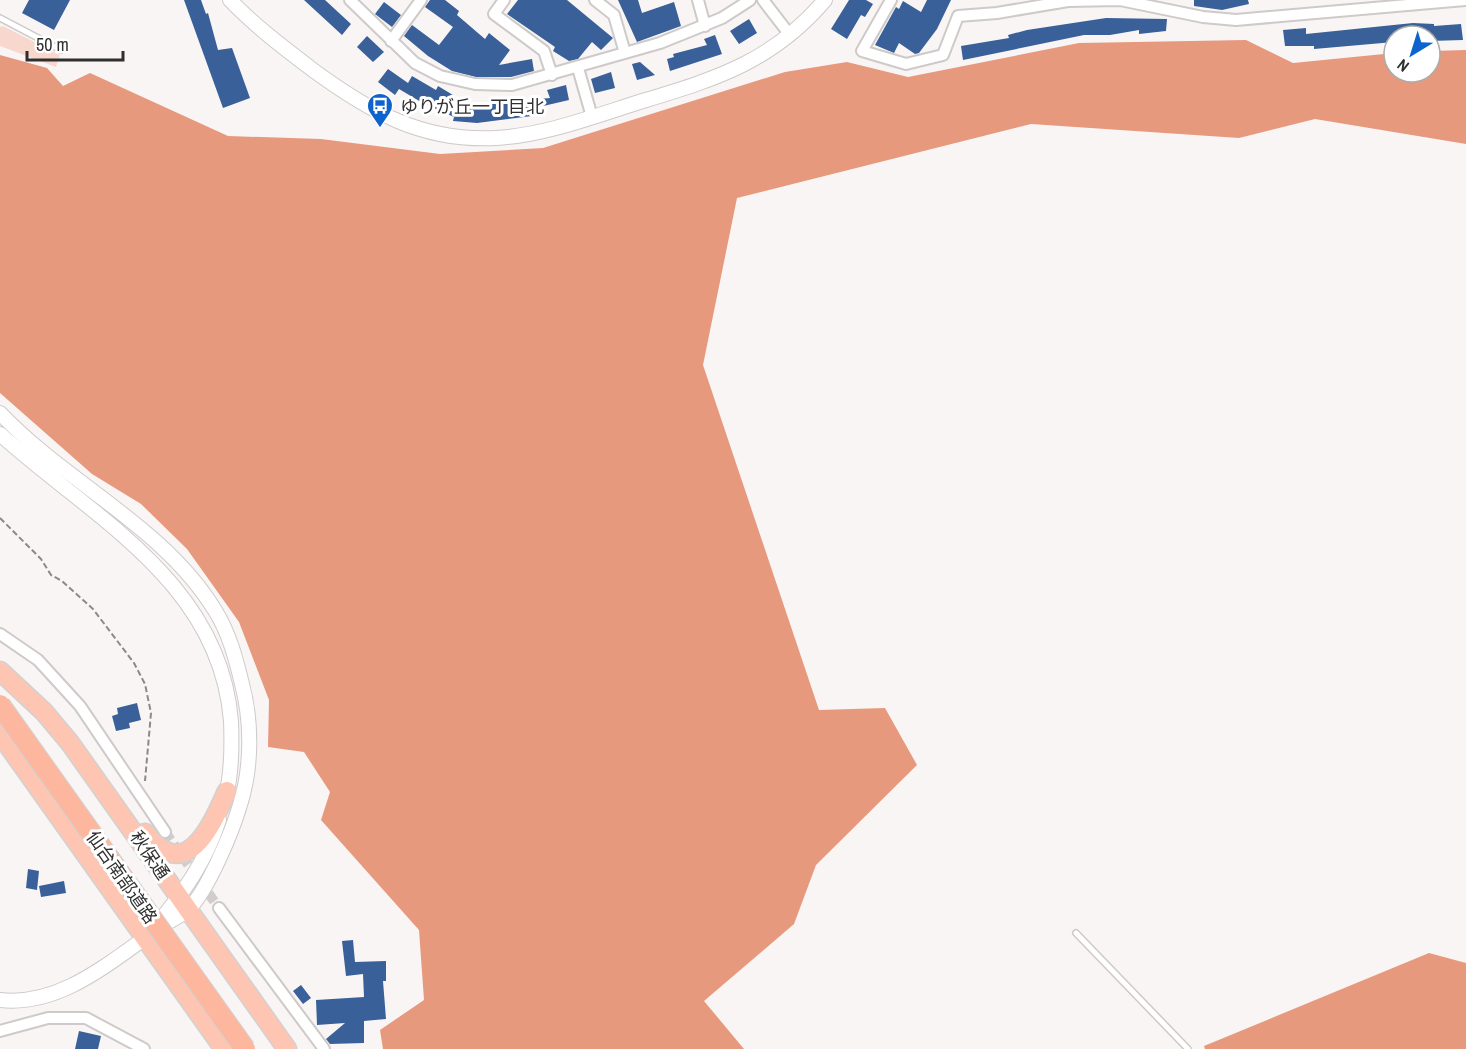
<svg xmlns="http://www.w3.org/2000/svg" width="1466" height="1049" viewBox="0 0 1466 1049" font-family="'Archivo Narrow','Noto Sans JP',sans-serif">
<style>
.green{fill:#f8d8cd}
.forest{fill:#e6997d}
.building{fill:#396098}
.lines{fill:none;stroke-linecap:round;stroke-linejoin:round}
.minor-tunnel{stroke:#d1cdcd;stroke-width:10;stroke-dasharray:10 5;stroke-linecap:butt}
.service-casing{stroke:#cecac9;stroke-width:8}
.minor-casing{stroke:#cecac9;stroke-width:14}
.tertiary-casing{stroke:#cecac9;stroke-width:16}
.trunk-casing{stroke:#d1d1d1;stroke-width:21}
.path{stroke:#8c8989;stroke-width:2;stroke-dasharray:6 3;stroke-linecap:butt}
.service{stroke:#fff;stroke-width:5}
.minor{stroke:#fff;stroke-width:10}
.tertiary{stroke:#fff;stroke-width:14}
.trunk{stroke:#fec6b2;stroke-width:18}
.motorway-bridge-casing{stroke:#d1d1d1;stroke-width:22;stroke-linecap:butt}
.motorway-bridge{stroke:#feb79f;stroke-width:20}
.labels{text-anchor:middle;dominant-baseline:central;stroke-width:6;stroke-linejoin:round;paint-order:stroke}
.poi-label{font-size:18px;fill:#302f2f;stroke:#fff;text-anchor:start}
.street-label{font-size:18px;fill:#302f2f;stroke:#fff}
</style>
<rect width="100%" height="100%" fill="#f9f5f4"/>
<path class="green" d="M 3,26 L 60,55 L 56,67 L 0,46 L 0,27 Z"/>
<path class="forest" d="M 1246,40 L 1293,63 L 1394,53 L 1394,72 L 1430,72 L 1430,51 L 1466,50 L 1466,144 L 1315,119 L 1239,138 L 1031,124 L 737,198 L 703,365 L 819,710 L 885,708 L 917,765 L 816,865 L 794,924 L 704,1001 L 744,1049 L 383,1049 L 380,1030 L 424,1000 L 419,930 L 321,820 L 330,792 L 304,752 L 268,747 L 269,700 L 239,622 L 187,549 L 141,504 L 92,474 L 0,393 L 0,55 L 47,68 L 63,86 L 90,73 L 228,136 L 321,139 L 440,154 L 543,148 L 785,72 L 847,62 L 908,77 L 1079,43 Z
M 1429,953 L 1466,963 L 1466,1049 L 1205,1049 L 1204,1046 Z"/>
<path class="building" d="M 29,0 L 70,0 L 54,30 L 22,13 Z
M 184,0 L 201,0 L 206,14 L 208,13 L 218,50 L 232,48 L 250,98 L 223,108 Z
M 304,0 L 325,0 L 351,24 L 342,35 Z
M 430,0 L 445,0 L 459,11 L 457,15 L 485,39 L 489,33 L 510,50 L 499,65 L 532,59 L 534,71 L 511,77 L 476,77 L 452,71 L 428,56 L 404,36 L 412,25 L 439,45 L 453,27 L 425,7 Z
M 518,0 L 567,0 L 613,38 L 601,50 L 592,42 L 578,59 L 569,61 L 553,51 L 555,47 L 507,14 Z
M 618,0 L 638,0 L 642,13 L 674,2 L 681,26 L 637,42 Z
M 849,0 L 866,0 L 873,4 L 865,17 L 861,15 L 847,39 L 831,29 Z
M 927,0 L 951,0 L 937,29 L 919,53 L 915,54 L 899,43 L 894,53 L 875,45 L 896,7 L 899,9 L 903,1 L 921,12 Z
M 1194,0 L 1248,0 L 1249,4 L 1222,10 L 1194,6 Z
M 384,2 L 401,15 L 392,27 L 375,14 Z
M 1106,18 L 1167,19 L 1166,31 L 1139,34 L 1139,30 L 1110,35 L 1084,35 L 963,60 L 961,46 L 1009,38 L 1008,35 L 1027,30 Z
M 749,19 L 757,33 L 739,44 L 730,31 Z
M 1413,23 L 1434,24 L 1434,26 L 1461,24 L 1463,40 L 1430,41 L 1430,36 L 1394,36 L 1394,42 L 1314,49 L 1314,46 L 1285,46 L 1283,30 L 1306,28 L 1306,34 Z
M 715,35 L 722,54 L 670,71 L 667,59 L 674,57 L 673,54 L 707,45 L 704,39 Z
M 367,36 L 384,52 L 373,62 L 357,47 Z
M 640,62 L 655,75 L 637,80 L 632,64 Z
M 388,69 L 408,83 L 412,76 L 436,90 L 438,86 L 453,95 L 451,104 L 484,106 L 484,104 L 550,98 L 547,90 L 566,85 L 569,100 L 539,107 L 540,115 L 477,123 L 453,121 L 454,117 L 421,102 L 399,89 L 395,95 L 378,82 Z
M 611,72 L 615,88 L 595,93 L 591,79 Z
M 137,703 L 141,720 L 129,723 L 130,728 L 116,731 L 112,716 L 118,714 L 117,708 Z
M 28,869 L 39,871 L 37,890 L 26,888 Z
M 64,881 L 66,893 L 41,897 L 39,886 Z
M 353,940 L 355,962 L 386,961 L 386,981 L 383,981 L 386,1019 L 364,1021 L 364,1043 L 330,1044 L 326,1039 L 345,1023 L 317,1025 L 316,1000 L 364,997 L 363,974 L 346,976 L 342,941 Z
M 301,985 L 311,998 L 303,1004 L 293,991 Z
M 79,1031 L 101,1036 L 98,1049 L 75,1049 Z"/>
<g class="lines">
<path class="minor-tunnel" d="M 165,832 L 219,908"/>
<defs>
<path id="service" d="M 0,18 L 61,50
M 1076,933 L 1188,1049"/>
<path id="minor" d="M 350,0 L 415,63 L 440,76 L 475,84 L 512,85 L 660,43 L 722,18 L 750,0
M 504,0 L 494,14 L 544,51 L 552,75
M 595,0 L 614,15 L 625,53
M 698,0 L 705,26
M 763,0 L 790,35
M 891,0 L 862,51 L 906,64 L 943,55 L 958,16 L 997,13 L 1068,1 L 1120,0 L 1203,17 L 1236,20 L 1465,0
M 391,41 L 421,0
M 578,68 L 592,117
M 0,634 L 38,660 L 80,706 L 165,832
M 219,908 L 324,1049
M 0,1031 L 48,1018 L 86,1018 L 144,1049"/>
<path id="tertiary" d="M 230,0 C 255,26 284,48 313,70 C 370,112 423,142 496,138 C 547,135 597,115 646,100 C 719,78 774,60 825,0
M 0,413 C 66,483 165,527 216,612 C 229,633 236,659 242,684 C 252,722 252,767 240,805 C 232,832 208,890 188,910 C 181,915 172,920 165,924 C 115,957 64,1007 0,1000
M 0,434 C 93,518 220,582 231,721 C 232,745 232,775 225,799
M 155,926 C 183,894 206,861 219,820"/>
<path id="trunk" d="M 0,671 L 44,712 L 70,743 L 287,1049
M 0,734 L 224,1049
M 145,833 C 186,885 211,827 227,791"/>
</defs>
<use href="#service" class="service-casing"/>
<use href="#minor" class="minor-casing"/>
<use href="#tertiary" class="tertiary-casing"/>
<use href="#trunk" class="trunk-casing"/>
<path class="path" d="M 0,518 L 41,559 L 51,575 L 62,581 L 93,609 L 134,663 L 145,684 L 151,713 L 145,781"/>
<use href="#service" class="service"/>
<use href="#minor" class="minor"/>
<use href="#tertiary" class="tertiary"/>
<use href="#trunk" class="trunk"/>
<defs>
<path id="motorway-bridge" d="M 0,705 L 245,1049"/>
</defs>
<use href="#motorway-bridge" class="motorway-bridge-casing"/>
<use href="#motorway-bridge" class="motorway-bridge"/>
</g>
<defs>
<symbol id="bus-pin" viewBox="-11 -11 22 30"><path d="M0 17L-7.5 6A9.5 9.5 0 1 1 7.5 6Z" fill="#0e63cd" stroke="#fff"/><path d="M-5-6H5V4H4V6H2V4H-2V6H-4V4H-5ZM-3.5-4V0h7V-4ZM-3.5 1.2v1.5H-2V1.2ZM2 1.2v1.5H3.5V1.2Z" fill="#fff"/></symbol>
</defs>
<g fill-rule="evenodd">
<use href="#bus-pin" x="365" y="91" width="30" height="40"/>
</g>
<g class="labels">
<g class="poi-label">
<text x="400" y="106">ゆりが丘一丁目北</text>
</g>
<g class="street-label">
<text transform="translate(150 855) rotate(56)">秋保通</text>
<text transform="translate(122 877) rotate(55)">仙台南部道路</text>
</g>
</g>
<g transform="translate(1412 54) rotate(218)"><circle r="28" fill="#ffffff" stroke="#acacac" stroke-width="1.5"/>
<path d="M0-4.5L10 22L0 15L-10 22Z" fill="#0e63cd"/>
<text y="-9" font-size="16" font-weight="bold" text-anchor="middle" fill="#302f2f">N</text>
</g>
<path d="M27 51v9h96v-9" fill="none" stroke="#302f2f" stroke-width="3"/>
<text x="36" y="51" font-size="18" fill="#302f2f" stroke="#ffffff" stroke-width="4.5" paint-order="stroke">50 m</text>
</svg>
